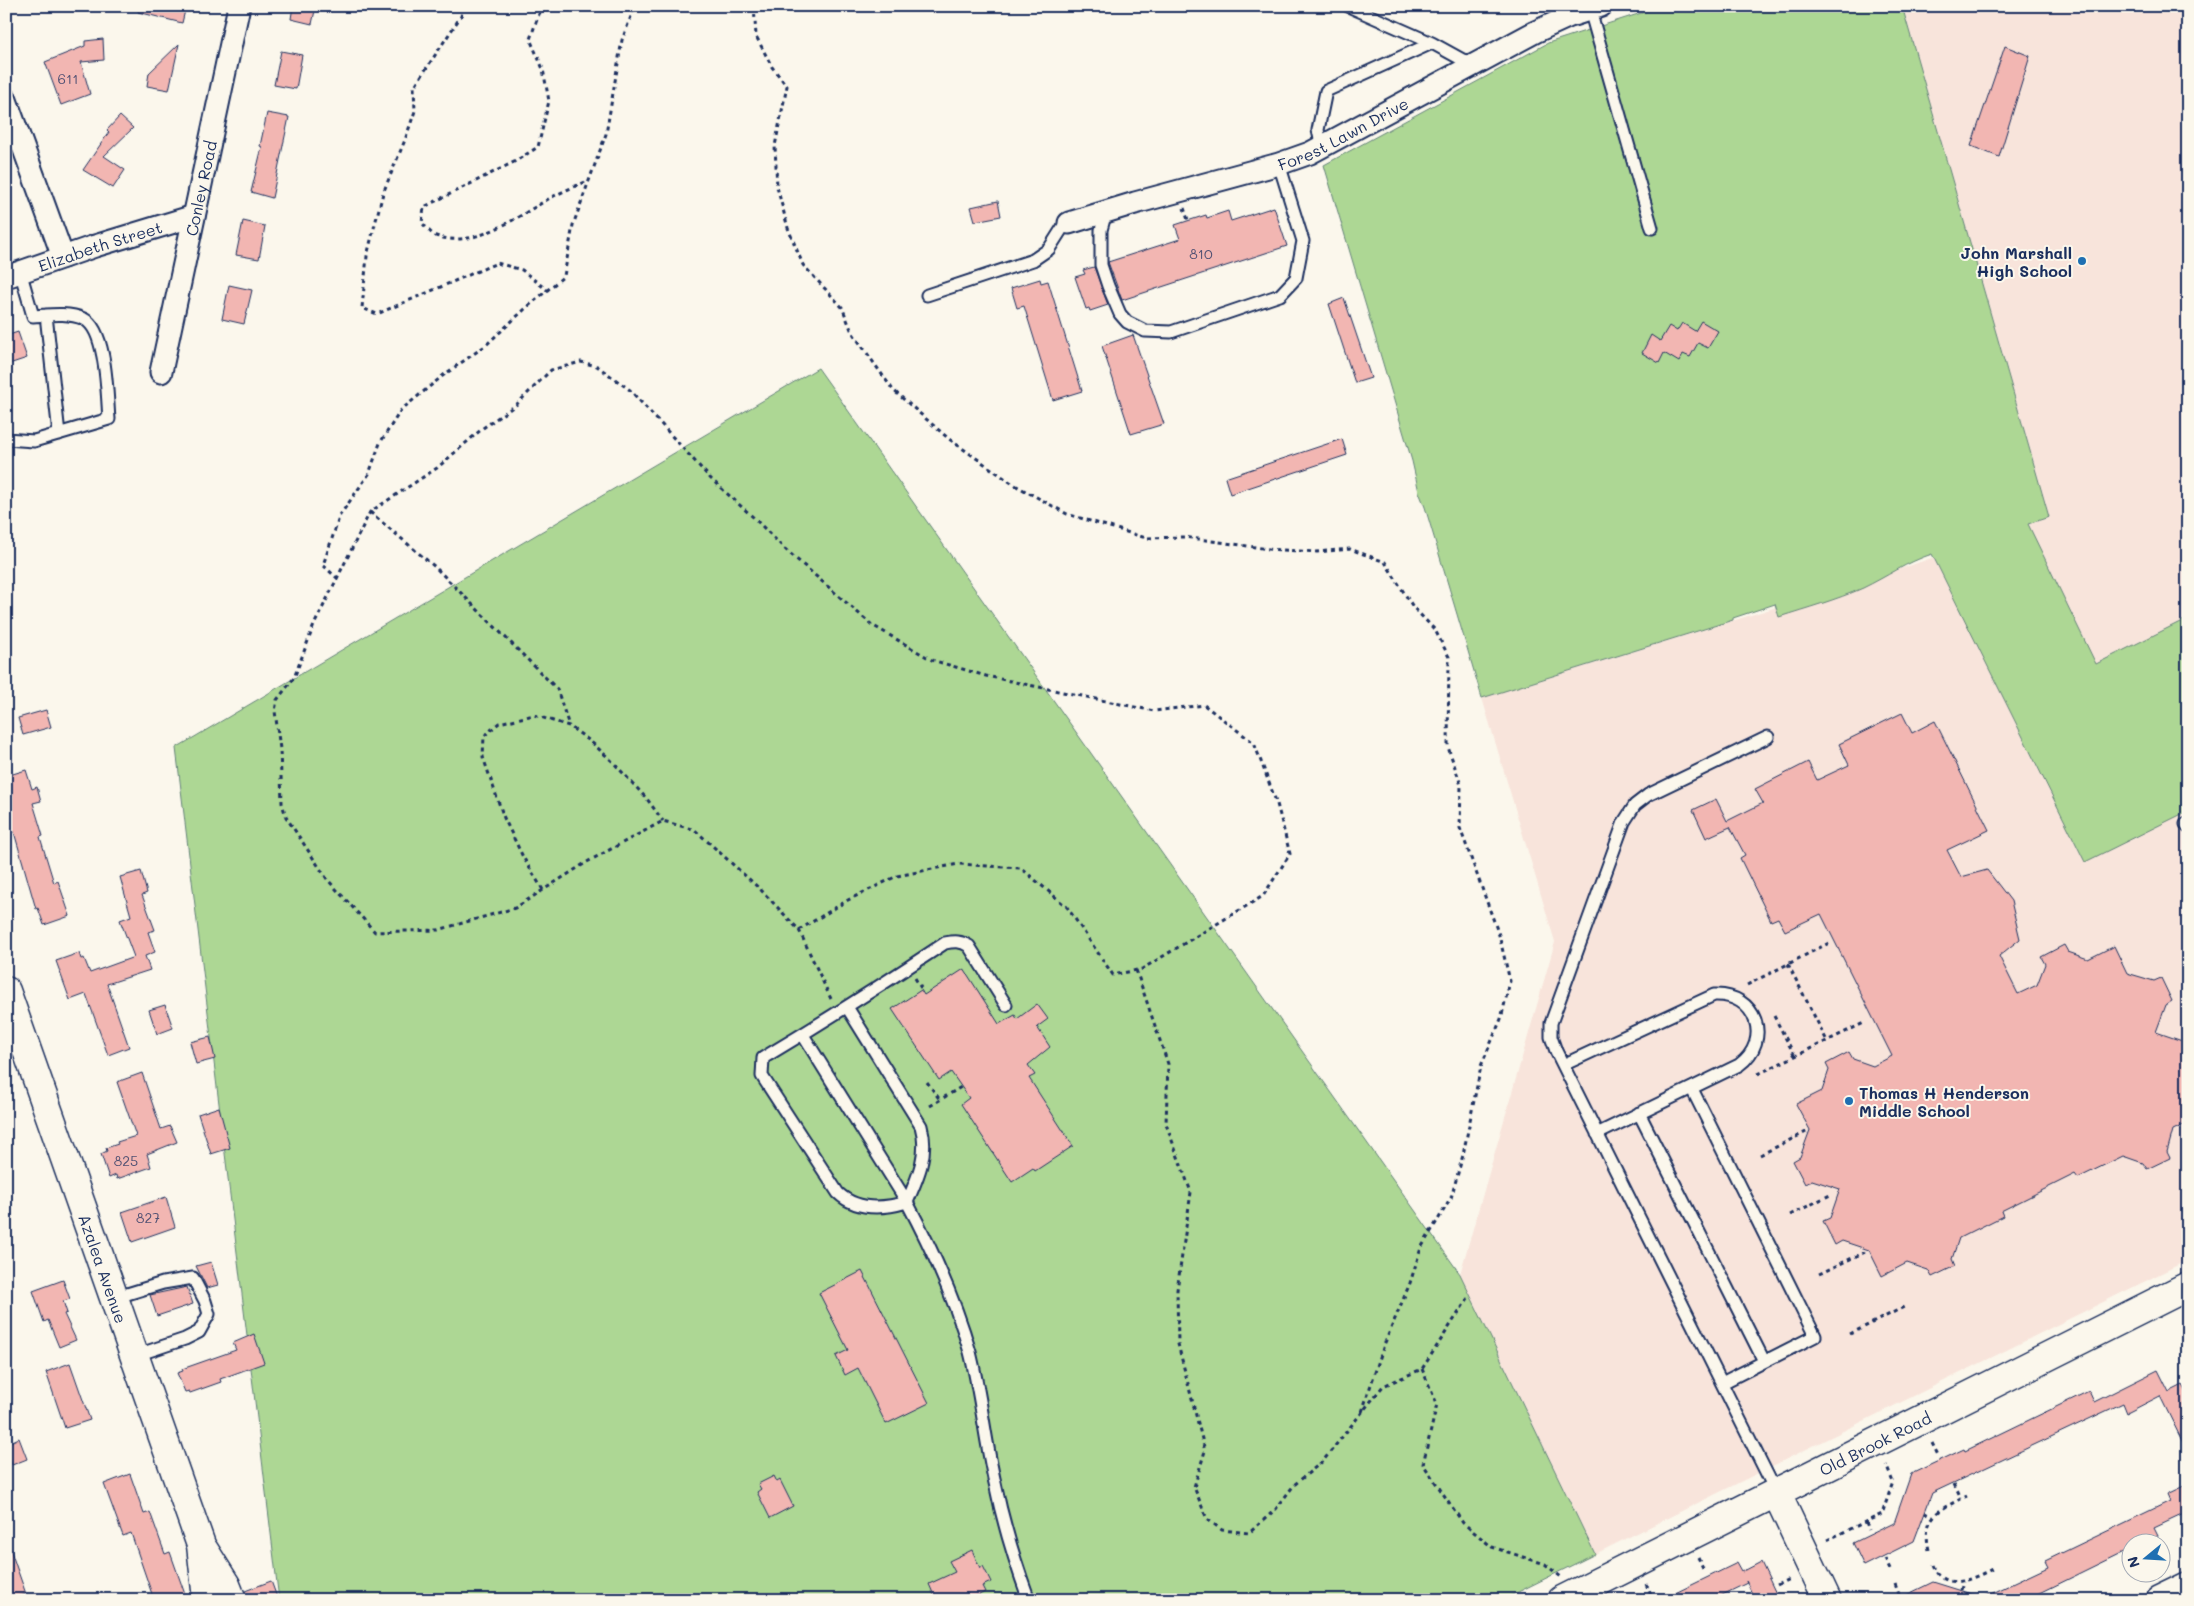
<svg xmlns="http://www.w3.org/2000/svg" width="2194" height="1606" viewBox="0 0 2194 1606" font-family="Mali,sans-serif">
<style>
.built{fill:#f8e4db}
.green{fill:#add794;stroke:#648379}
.building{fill:#f2b6b2;stroke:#1b2f5e}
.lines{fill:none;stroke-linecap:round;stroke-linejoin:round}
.service-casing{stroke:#1b2f5e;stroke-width:15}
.minor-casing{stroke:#1b2f5e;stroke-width:25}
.tertiary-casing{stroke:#1b2f5e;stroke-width:31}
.secondary-casing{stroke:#1b2f5e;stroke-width:31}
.primary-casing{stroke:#1b2f5e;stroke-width:31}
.path{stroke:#1b2f5e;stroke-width:3;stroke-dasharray:4 4;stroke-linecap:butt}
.service{stroke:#fbf7ec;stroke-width:11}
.minor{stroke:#fbf7ec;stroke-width:21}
.tertiary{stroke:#fbf7ec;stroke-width:28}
.secondary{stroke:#fbf7ec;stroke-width:28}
.primary{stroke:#fbf7ec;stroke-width:28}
.poi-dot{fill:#1f6fb2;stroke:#fbf7ec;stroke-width:2}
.labels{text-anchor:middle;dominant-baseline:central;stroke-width:4;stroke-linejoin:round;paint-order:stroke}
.number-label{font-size:14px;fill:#515173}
.street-label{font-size:16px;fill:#1b2f5e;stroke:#fbf7ec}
.poi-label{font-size:16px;font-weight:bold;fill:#1b2f5e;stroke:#fbf7ec;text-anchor:end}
</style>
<rect width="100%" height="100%" fill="#fbf7ec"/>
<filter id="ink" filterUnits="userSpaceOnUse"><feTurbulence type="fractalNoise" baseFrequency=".02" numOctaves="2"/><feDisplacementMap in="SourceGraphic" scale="10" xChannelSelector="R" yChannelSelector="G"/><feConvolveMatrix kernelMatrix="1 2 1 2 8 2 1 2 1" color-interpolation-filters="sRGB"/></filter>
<g filter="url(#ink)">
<path class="built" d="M 1902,6 L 2188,6 L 2188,1260 L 1595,1554 L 1460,1274 L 1555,942 L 1482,698 L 1903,568 L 2049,517 Z"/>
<path class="green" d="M 1663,6 L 1902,6 L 2049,517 L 2028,524 L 2096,664 L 2188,618 L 2188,811 L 2085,862 L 1932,554 C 1907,562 1886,577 1863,588 C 1836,600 1807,608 1779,617 L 1775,604 L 1733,618 L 1733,620 L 1482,698 L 1425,507 L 1419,492 L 1412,461 L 1324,165 L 1548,43 Z
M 818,368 L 1460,1274 L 1595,1554 L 1502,1600 L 279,1600 L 176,748 Z"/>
<path class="building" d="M 139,6 L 186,6 L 182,23 L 138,12 Z
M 293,6 L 316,6 L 312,24 L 291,19 Z
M 103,39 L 104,60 L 81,62 L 90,94 L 61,105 L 45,62 L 85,46 L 85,41 Z
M 179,44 L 169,90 L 147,86 L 149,73 Z
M 2005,46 L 2030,56 L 1999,157 L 1971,146 Z
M 281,51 L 302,55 L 296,89 L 274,85 Z
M 267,113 L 289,117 L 272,198 L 251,192 L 262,147 L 260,146 Z
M 120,116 L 133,128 L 104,156 L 125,170 L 113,188 L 83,170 L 109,132 L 107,130 Z
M 998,201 L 1001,216 L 975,221 L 971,207 Z
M 1274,207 L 1287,246 L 1122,300 L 1108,262 L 1180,239 L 1175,225 L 1206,215 L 1207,218 L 1228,211 L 1231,221 Z
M 243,221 L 265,226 L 259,259 L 236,255 Z
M 1094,267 L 1108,305 L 1090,311 L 1089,308 L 1086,309 L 1075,277 L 1085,274 L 1083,270 Z
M 1040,279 L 1041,283 L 1048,281 L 1082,391 L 1053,400 L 1024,306 L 1017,308 L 1011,288 Z
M 229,285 L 252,290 L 244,324 L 222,319 Z
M 1344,298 L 1371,378 L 1355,383 L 1329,304 Z
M 1701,321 L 1718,331 L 1708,348 L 1698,343 L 1690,357 L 1683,354 L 1679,362 L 1664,353 L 1659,363 L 1642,353 L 1651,335 L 1660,341 L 1669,326 L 1677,331 L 1682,323 L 1695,331 Z
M 18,332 L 27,358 L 6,365 L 6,336 Z
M 1133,335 L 1164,424 L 1131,434 L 1102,346 Z
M 1342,439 L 1347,455 L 1230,494 L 1225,478 Z
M 46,710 L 51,727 L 23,735 L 18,718 Z
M 1902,713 L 1912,733 L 1935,721 L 1989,830 L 1947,850 L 1961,877 L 1987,870 L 2011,901 L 2020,939 L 1999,956 L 2018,994 L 2037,985 L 2045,964 L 2041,957 L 2064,945 L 2068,952 L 2088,959 L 2114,946 L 2127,973 L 2154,981 L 2161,978 L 2172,1001 L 2166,1005 L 2156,1032 L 2188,1043 L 2188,1123 L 2173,1130 L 2167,1152 L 2170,1158 L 2147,1169 L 2143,1163 L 2123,1156 L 2078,1178 L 2075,1174 L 2001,1211 L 2003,1216 L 1959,1238 L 1952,1259 L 1955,1266 L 1932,1277 L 1928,1270 L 1907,1263 L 1882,1276 L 1869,1250 L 1842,1241 L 1835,1245 L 1823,1221 L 1830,1218 L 1840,1189 L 1812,1180 L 1805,1184 L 1793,1161 L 1800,1157 L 1810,1130 L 1796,1104 L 1822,1091 L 1829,1070 L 1826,1064 L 1849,1052 L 1853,1059 L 1873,1066 L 1892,1056 L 1821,914 L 1785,931 L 1778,918 L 1771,921 L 1740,858 L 1745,855 L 1730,827 L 1706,838 L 1693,810 L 1716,799 L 1727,821 L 1763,803 L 1755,789 L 1808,762 L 1817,780 L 1849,765 L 1839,744 Z
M 26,770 L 32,789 L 37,787 L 41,801 L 33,803 L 43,836 L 40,837 L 54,883 L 58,881 L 70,916 L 44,925 L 38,908 L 36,909 L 14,832 L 10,834 L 6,821 L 6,798 L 12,796 L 6,776 Z
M 141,871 L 147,893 L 142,895 L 155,930 L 148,932 L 155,952 L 145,956 L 150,970 L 107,984 L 129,1047 L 108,1055 L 86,994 L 70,1000 L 56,961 L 79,953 L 81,959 L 84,958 L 90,973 L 134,957 L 120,920 L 131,916 L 120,877 Z
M 964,969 L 999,1024 L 1015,1015 L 1017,1019 L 1037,1004 L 1048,1019 L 1037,1027 L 1050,1047 L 1028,1065 L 1035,1075 L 1029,1078 L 1073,1146 L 1035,1171 L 1033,1168 L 1012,1182 L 961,1104 L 969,1098 L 951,1072 L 939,1080 L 892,1009 L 921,990 L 924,995 Z
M 165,1005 L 173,1028 L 157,1034 L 149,1010 Z
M 210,1037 L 215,1059 L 196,1064 L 190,1042 Z
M 142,1073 L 161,1129 L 170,1126 L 177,1142 L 147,1154 L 151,1167 L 117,1179 L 116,1175 L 109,1178 L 101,1154 L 107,1151 L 106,1148 L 118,1144 L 117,1142 L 136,1136 L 117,1082 Z
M 219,1107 L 230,1148 L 211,1154 L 198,1114 Z
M 166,1197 L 175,1227 L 132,1242 L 122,1212 Z
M 211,1262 L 218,1285 L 207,1288 L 196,1266 Z
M 862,1271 L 929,1403 L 886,1424 L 858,1368 L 845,1375 L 836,1356 L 848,1350 L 819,1293 Z
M 63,1280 L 70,1299 L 63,1301 L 67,1313 L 64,1314 L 76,1340 L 59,1347 L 48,1320 L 44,1322 L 33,1291 Z
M 187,1287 L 193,1304 L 157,1316 L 150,1295 Z
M 254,1334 L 264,1363 L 220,1379 L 221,1382 L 190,1393 L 189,1391 L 185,1392 L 177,1373 L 183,1371 L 182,1369 L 236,1350 L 233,1343 Z
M 70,1363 L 90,1420 L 65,1428 L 46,1372 Z
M 2158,1370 L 2169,1392 L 2183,1385 L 2188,1395 L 2188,1453 L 2160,1396 L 2127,1413 L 2123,1403 L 1932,1493 L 1914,1541 L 1864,1566 L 1853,1543 L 1894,1523 L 1911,1474 L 1964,1449 L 1965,1451 L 2089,1391 L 2094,1402 Z
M 19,1438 L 27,1459 L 12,1465 L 6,1450 L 6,1444 Z
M 130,1474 L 144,1514 L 150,1512 L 165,1554 L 170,1552 L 187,1600 L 154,1600 L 131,1533 L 123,1536 L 104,1484 Z
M 774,1476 L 777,1482 L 780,1480 L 793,1506 L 770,1518 L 757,1492 L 761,1489 L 758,1484 Z
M 2188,1484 L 2188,1512 L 2154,1528 L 2158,1536 L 2142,1544 L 2132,1544 L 2132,1548 L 2034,1596 L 2036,1600 L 1896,1600 L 1933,1582 L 1981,1597 L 1980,1599 L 2048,1567 L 2045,1561 L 2170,1501 L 2167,1494 Z
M 6,1543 L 8,1543 L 26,1594 L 9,1600 L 6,1600 Z
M 972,1550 L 980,1568 L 983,1566 L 991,1582 L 982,1586 L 985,1592 L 969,1600 L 936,1600 L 929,1584 L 955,1572 L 949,1561 Z
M 1761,1562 L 1779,1600 L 1755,1600 L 1746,1581 L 1747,1583 L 1712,1600 L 1661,1600 L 1737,1563 L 1742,1572 Z
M 271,1581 L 278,1600 L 247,1600 L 245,1591 Z"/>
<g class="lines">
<defs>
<path id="service" d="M 1348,6 L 1432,43
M 1590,10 L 1652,228
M 1322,148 L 1318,130 L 1326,91 L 1432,43 L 1472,65
M 1106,212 L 1101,230 L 1101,265 L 1108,286 L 1120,314 L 1127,322 L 1145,331 L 1171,332 L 1280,295 L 1296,278 L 1303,241 L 1279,164
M 927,295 L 1033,260 L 1049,249 L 1063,227 L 1069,223
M 46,315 L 59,434
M 6,439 L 34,441 L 109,419 C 107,397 107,330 84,319 C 68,312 49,315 33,316 L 20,271
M 1768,737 L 1648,795 L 1635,805 L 1624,822 L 1551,1023 L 1551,1037 L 1556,1051 L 1776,1492
M 2188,823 L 2186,824 L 2188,827
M 847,1007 L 921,1126 C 929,1153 918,1177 907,1202 C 933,1251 955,1299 970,1352 C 981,1395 985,1440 995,1483 C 1003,1523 1015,1562 1029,1600
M 803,1035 L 907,1202 C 883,1209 857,1211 838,1193 L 762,1076 L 763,1058 C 825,1021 885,983 945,943 C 955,941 961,941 969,946 L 1006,1005
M 1563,1065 L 1714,995 C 1756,993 1773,1040 1739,1065 L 1597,1134
M 1692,1089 L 1815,1336 L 1722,1383
M 1639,1113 L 1764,1361
M 114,1298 L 163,1283 L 193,1278 L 205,1301 L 209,1314 L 199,1332 L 185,1339 L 134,1356"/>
<g id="minor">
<path d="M 6,100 L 63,257"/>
<path id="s1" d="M 1069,223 L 1135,203 L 1279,164 L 1310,153 L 1535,32 L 1570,16 L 1601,6"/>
<path id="s2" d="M 6,277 L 95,246 L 194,216"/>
<path id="s3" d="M 161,372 L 239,6"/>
</g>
<g id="tertiary">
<path d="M 1777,1494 L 1827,1600"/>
<path id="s4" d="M 1562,1600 L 2188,1286"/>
</g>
<g id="secondary">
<path id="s5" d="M 6,991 L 201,1545 L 206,1590 L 210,1600"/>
<path d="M 204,1550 L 226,1585 L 232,1600"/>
</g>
<path id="primary" d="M 2159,1600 L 2188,1586"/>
</defs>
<use href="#service" class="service-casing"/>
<use href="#minor" class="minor-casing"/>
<use href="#tertiary" class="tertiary-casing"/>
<use href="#secondary" class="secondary-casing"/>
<use href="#primary" class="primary-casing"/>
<path class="path" d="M 464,6 L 461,16 L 414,87 L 415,111 L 405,140 L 383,193 L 375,224 L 367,256 L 362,308 L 377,314 L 497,263 L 522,270 L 547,290
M 545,6 L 539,14 L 530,39 L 543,69 L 549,101 L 538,147 L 514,162 L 424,207 L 422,223 C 426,227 431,234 436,236 C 477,250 520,214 554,196 C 566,190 578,185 590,180
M 754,6 L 756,36 L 772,67 L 787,86 L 775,146 L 777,187 L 788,228 L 803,265 L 842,307 L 852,332 L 893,390 L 949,439 L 1013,484 L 1067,514 L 1146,538 L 1184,537 L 1269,549 L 1317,552 L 1350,549 L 1385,562 L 1413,607 L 1435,630 L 1449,657 L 1448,747 L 1461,785 L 1460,828 L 1499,935 L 1510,981 L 1501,1019 L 1481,1066 L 1463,1155 L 1451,1198 L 1421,1248 L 1410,1283 L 1384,1345 L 1362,1412
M 1184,208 L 1188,220
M 370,512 L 435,567 L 557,689 L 569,726
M 338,579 L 323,565 L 340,515 L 369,474 L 380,443 L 401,410 L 445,374 L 485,346 L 525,309 L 564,276 L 573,225 L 606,134 L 622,40 L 635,6
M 543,890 L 523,857 L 504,818 L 483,757 L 484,736 L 499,723 L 534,715 L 569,726 L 590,741 L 612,761 L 647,799 L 663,821
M 799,930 L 848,900 L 897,876 L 958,864 L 1021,868 L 1067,907 L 1113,975 L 1142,969 L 1263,896 L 1290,854 L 1277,804 L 1254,743 L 1204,705 L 1154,711 L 986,676 L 932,660 L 872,625 L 786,550 L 753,517 L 711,479 L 630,390 L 597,366 L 581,362 L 551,370 L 517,404 L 483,428 L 437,468 L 370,512 L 314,625 L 294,678 L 277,700 L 275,711 L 280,749 L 282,803 L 286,817 L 327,879 L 375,932 L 438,930 L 515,908 L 587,862 L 663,821 L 695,830 L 761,890 L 799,930 L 831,999
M 1788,964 L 1827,1041
M 1136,970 L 1168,1064 L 1166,1124 L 1191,1192 L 1177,1290 L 1178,1344 L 1205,1451 L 1194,1487 L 1207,1519 L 1222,1530 L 1249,1533 L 1276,1509 L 1294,1485 L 1323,1461 L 1383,1386 L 1422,1369 L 1470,1295
M 915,978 L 921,988
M 1747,985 L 1829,943
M 1774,1016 L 1795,1056
M 1758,1074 L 1866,1022
M 927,1082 L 940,1100
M 930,1106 L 961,1087
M 1760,1155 L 1808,1131
M 1790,1215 L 1832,1194
M 1819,1274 L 1865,1252
M 1850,1334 L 1906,1306
M 1422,1369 L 1437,1404 L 1423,1464 L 1463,1523 L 1492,1547 L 1545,1564 L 1561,1577
M 1932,1443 L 1938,1455
M 1954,1484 L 1961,1499
M 1925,1512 L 1933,1516
M 1866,1522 L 1869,1530
M 1827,1540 L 1882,1514 L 1893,1482 L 1886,1465
M 1929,1550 C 1921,1515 1941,1509 1967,1496
M 1698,1558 L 1704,1571
M 1885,1558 L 1890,1569
M 1934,1565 C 1944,1594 1974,1578 1992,1569
M 1646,1584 L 1653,1600
M 1895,1584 L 1900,1597
M 1777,1585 L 1789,1579
M 1961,1590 L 1963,1582"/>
<use href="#service" class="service"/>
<use href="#minor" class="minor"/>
<use href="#tertiary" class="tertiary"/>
<use href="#secondary" class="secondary"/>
<use href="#primary" class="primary"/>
</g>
</g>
<g class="poi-dot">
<circle cx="2082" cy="261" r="5"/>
<circle cx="1849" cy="1101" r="5"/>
</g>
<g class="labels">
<g class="number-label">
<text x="68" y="78">611</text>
<text x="1201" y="253">810</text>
<text x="126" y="1160">825</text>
<text x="148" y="1217">827</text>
</g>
<g class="street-label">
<text stroke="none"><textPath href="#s1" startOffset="289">Forest Lawn Drive</textPath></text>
<text stroke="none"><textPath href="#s3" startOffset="188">Conley Road</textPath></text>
<text stroke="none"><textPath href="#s2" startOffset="99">Elizabeth Street</textPath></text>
<text stroke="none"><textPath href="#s5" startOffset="294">Azalea Avenue</textPath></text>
<text stroke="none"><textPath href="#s4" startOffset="350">Old Brook Road</textPath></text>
</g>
<g class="poi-label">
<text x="2072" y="252">John Marshall<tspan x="2072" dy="18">High School</tspan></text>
<text x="1859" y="1092" text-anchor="start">Thomas H Henderson<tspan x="1859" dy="18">Middle School</tspan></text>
</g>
</g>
<rect width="2194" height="1606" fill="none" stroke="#fbf7ec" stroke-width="25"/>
<rect x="12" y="12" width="2169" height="1581" fill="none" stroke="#1b2f5e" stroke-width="2" filter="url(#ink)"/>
<g transform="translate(2146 1558) rotate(252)"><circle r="24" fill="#fbf7ec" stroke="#a1a7b3"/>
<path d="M0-4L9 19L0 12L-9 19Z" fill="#1f6fb2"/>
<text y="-8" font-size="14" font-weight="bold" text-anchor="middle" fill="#1b2f5e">N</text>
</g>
</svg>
